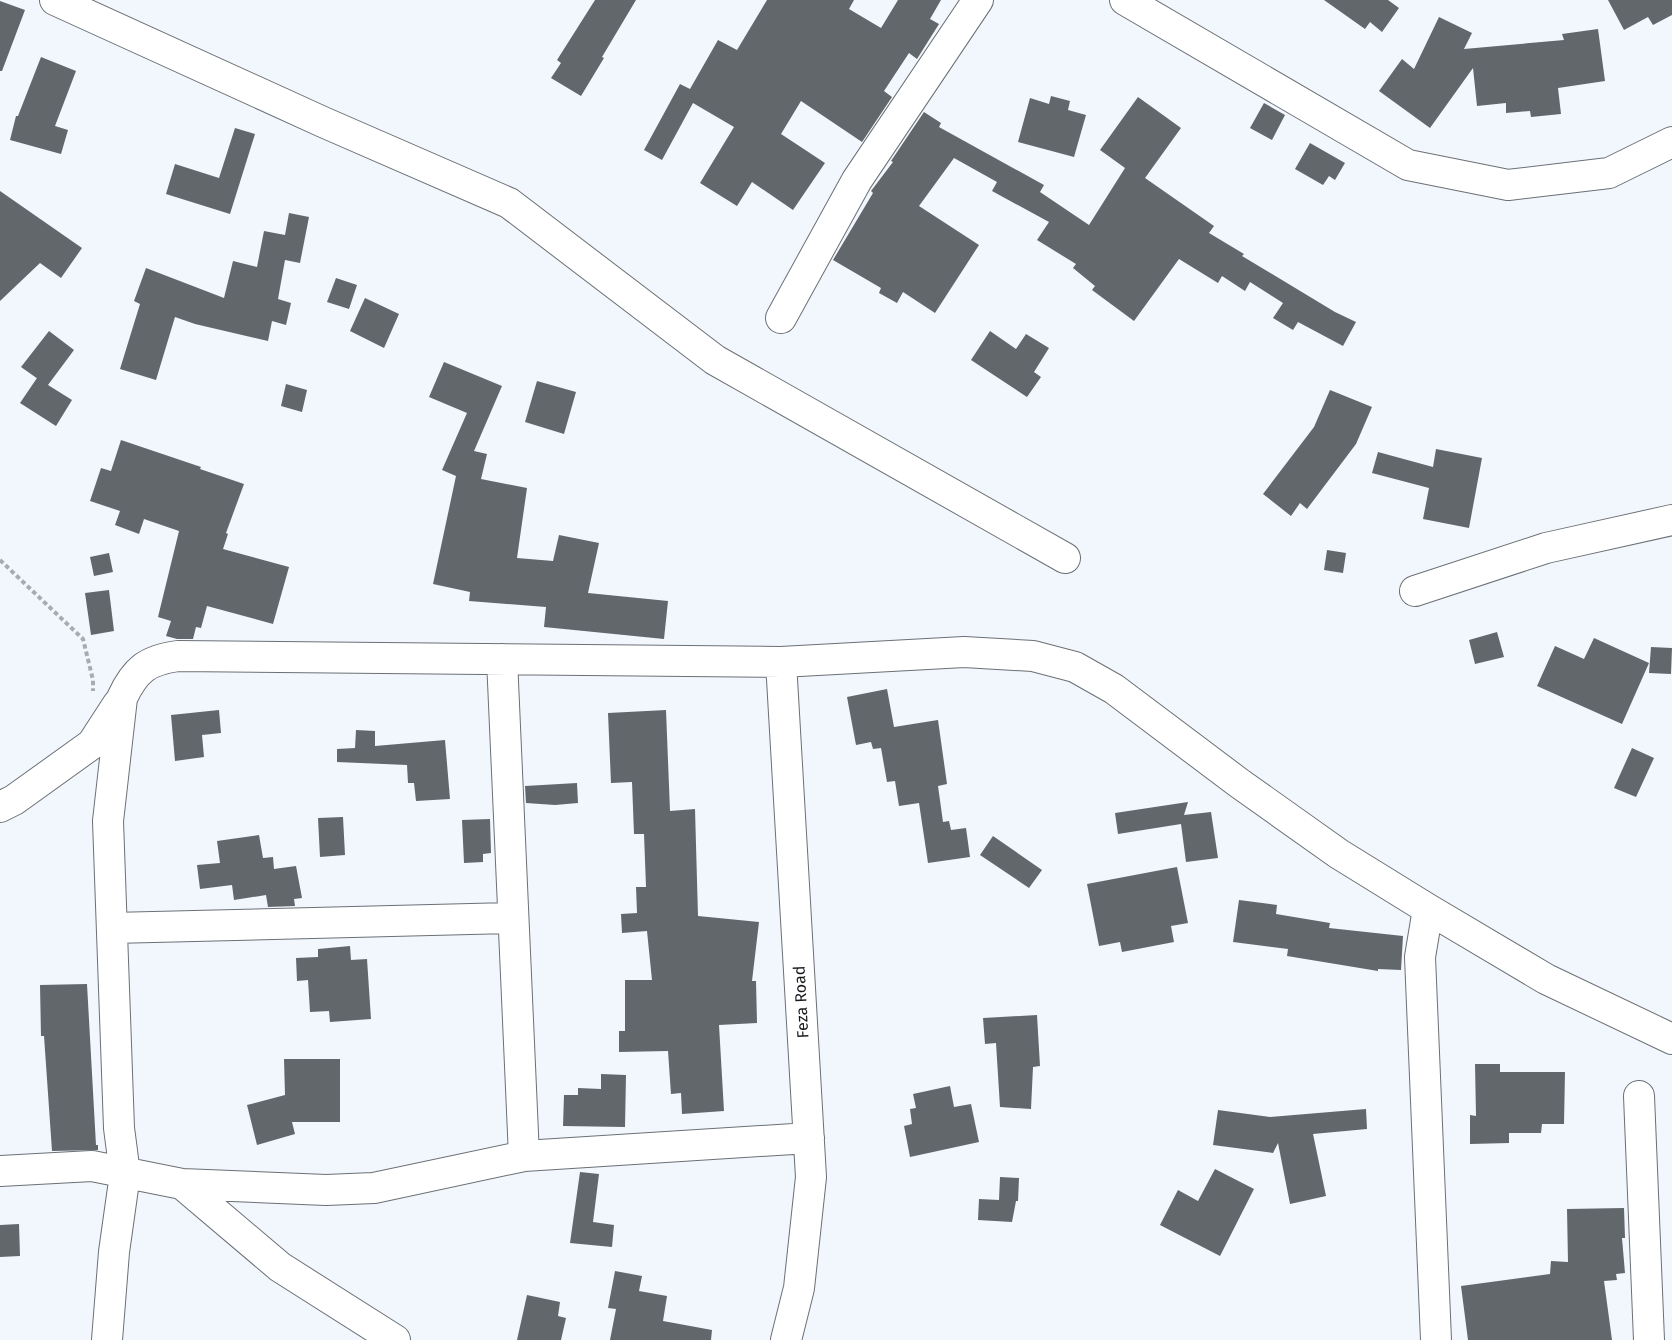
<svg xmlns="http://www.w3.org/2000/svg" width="1672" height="1340" viewBox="0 0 1672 1340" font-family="'Fira Sans',sans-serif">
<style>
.building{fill:#62676c}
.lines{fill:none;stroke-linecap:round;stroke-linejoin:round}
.minor-casing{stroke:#6b7075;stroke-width:32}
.path{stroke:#a7acb0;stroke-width:4;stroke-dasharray:4.5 3;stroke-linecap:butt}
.minor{stroke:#fff;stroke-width:30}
.labels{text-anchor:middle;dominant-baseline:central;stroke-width:4.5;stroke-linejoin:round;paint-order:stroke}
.street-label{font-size:16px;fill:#16181a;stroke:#fff}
</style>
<rect width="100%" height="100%" fill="#f1f7fd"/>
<path class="building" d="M 595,0 L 636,0 L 602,57 L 604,58 L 581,96 L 551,78 L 561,63 L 557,60 Z
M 767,0 L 854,0 L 849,9 L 881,28 L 898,0 L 941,0 L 930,19 L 939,24 L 917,59 L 909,53 L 884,91 L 892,97 L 862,142 L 801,101 L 781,134 L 825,163 L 793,210 L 752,182 L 737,206 L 700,183 L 734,127 L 693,103 L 662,160 L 644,150 L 680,84 L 690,89 L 718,40 L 737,50 Z
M 1324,0 L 1388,0 L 1399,8 L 1382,32 L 1370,22 L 1365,29 Z
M 1608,0 L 1672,0 L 1672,15 L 1653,25 L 1648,17 L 1624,30 Z
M 0,1 L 25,10 L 2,71 L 0,71 Z
M 1439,17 L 1472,33 L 1464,49 L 1564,40 L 1562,34 L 1598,29 L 1605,81 L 1558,88 L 1561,114 L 1531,117 L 1530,111 L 1506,113 L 1506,103 L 1477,106 L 1473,68 L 1430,128 L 1379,91 L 1402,59 L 1414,69 Z
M 41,57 L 76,71 L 55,126 L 68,130 L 61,154 L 10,140 L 16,116 L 18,116 Z
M 1051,96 L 1070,101 L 1068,110 L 1086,115 L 1074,157 L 1018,142 L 1030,98 L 1049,104 Z
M 1138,97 L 1181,128 L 1145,178 L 1214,226 L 1209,233 L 1244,254 L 1242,256 L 1335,312 L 1356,322 L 1343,346 L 1298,322 L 1293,330 L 1273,318 L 1283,303 L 1250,282 L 1245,291 L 1222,276 L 1218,283 L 1179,259 L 1134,321 L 1092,290 L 1095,286 L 1073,268 L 1076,264 L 1037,240 L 1049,222 L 992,191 L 997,182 L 954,158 L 919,206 L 979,245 L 935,313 L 903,292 L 897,303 L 879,293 L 881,288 L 833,260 L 873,193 L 871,191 L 893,162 L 891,161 L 924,112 L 941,123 L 939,127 L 1044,185 L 1040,192 L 1089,225 L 1125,168 L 1100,150 Z
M 1264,103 L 1285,115 L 1272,140 L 1250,128 Z
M 235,128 L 255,134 L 230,214 L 166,194 L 175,164 L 219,178 Z
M 1310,143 L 1345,163 L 1335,180 L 1329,176 L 1323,185 L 1295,169 Z
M 0,191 L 82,248 L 61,278 L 40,263 L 0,301 Z
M 289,213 L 309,217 L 300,263 L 285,260 L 278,299 L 291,303 L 286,325 L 272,321 L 268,341 L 195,324 L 175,317 L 156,380 L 120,369 L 140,304 L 134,301 L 146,268 L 224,298 L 233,261 L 257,267 L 264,231 L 285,235 Z
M 336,278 L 357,285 L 349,309 L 327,302 Z
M 365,298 L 399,314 L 384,348 L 350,331 Z
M 49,331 L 74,350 L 48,385 L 72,400 L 56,426 L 20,403 L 37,378 L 38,379 L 21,367 Z
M 990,331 L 1016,349 L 1026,334 L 1049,348 L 1034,372 L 1041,377 L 1027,397 L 971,360 Z
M 444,362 L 502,386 L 474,451 L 487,454 L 481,479 L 527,488 L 517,558 L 553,561 L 559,535 L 599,543 L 588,593 L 668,601 L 664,639 L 544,627 L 546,607 L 469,601 L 470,592 L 433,584 L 456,476 L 442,470 L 467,413 L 429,397 Z
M 537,381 L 576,392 L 564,434 L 525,422 Z
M 286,384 L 307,390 L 302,412 L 281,406 Z
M 1330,390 L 1372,407 L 1356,444 L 1307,509 L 1300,503 L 1291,516 L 1263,494 L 1314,427 Z
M 121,440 L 201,467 L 200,469 L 244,484 L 226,533 L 228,534 L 223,549 L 289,567 L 273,624 L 207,606 L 201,628 L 196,627 L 193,639 L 177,639 L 166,636 L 171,621 L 158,617 L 179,531 L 144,519 L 139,534 L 115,525 L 120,511 L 90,501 L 101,468 L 111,471 Z
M 1436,449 L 1482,458 L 1469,528 L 1423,519 L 1429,488 L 1372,473 L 1378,452 L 1433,467 Z
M 1327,550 L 1346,553 L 1343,573 L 1324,570 Z
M 109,553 L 113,572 L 94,576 L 90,557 Z
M 109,590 L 114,631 L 91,635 L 85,593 Z
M 1497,632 L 1504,657 L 1475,664 L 1469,640 Z
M 1594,638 L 1649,663 L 1622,724 L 1537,686 L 1555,646 L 1584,659 Z
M 1651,647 L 1672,648 L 1671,674 L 1649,673 Z
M 887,689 L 894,727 L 938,720 L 947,784 L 938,786 L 943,822 L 949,821 L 951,830 L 966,828 L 970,857 L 928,863 L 919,803 L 899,806 L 895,781 L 887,782 L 881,748 L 873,749 L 871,742 L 856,745 L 847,697 Z
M 219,710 L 221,733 L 202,735 L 204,757 L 175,761 L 171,715 Z
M 666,710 L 670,811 L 695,809 L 698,916 L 759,922 L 752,981 L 756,981 L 757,1023 L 719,1025 L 724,1111 L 682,1114 L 681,1093 L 671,1094 L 668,1051 L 619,1052 L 619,1031 L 625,1031 L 625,980 L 652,980 L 647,931 L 622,933 L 621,914 L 637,913 L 636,887 L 646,887 L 644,834 L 634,834 L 632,782 L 611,783 L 608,713 Z
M 356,730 L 375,731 L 375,746 L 445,740 L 450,799 L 416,801 L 414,783 L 408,783 L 407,765 L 337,762 L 337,749 L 355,748 Z
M 1632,748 L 1654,758 L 1636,797 L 1614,788 Z
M 577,783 L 578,803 L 555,805 L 526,803 L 525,786 Z
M 1188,802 L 1184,815 L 1211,812 L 1218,858 L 1186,862 L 1181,824 L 1118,834 L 1115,813 Z
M 343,817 L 345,855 L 320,857 L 318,818 Z
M 490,819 L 491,853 L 483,854 L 483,862 L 464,863 L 462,820 Z
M 259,835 L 263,858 L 273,857 L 274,869 L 296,866 L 302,898 L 294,899 L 295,906 L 268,907 L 266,895 L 234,900 L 232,885 L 200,889 L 197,865 L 220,863 L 217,841 Z
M 993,836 L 1042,870 L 1029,888 L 980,855 Z
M 1177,867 L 1188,923 L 1171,926 L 1174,942 L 1122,952 L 1120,942 L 1099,946 L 1087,884 Z
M 1239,900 L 1277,905 L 1276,914 L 1330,923 L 1329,928 L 1403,936 L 1401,970 L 1378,969 L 1378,971 L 1287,956 L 1288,949 L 1233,942 Z
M 350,946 L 351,960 L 367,959 L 371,1019 L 330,1022 L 329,1011 L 310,1012 L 308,980 L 297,981 L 296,958 L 318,957 L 318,949 Z
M 87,984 L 96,1145 L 98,1145 L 98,1150 L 52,1151 L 44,1036 L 41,1036 L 40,985 Z
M 1037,1015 L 1040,1066 L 1033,1067 L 1031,1109 L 1000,1107 L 996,1043 L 985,1044 L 983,1018 Z
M 284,1059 L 340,1059 L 340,1122 L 292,1122 L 295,1134 L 257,1145 L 247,1105 L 285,1095 Z
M 1475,1064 L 1500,1064 L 1500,1072 L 1565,1072 L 1564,1124 L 1542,1124 L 1541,1133 L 1509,1133 L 1509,1143 L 1470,1144 L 1470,1115 L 1476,1116 Z
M 601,1074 L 626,1075 L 625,1127 L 563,1126 L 564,1095 L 578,1095 L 578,1088 L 601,1089 Z
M 950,1086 L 954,1107 L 971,1104 L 979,1142 L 910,1157 L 904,1126 L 912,1124 L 910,1109 L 916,1108 L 913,1094 Z
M 1366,1109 L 1367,1129 L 1313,1134 L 1326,1196 L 1290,1204 L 1278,1143 L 1273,1153 L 1213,1145 L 1218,1110 L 1270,1117 Z
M 1215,1169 L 1254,1189 L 1220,1256 L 1160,1225 L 1178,1190 L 1198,1201 Z
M 580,1172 L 599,1174 L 593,1222 L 614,1225 L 612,1247 L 570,1243 Z
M 1000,1177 L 1019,1178 L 1018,1201 L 1016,1201 L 1012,1222 L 978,1220 L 979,1199 L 999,1200 Z
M 1624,1208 L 1625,1238 L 1622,1238 L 1625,1273 L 1616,1274 L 1617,1280 L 1604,1281 L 1612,1340 L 1468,1340 L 1461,1286 L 1550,1274 L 1551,1261 L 1568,1262 L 1567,1209 Z
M 19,1224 L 20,1256 L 0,1257 L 0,1225 Z
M 615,1271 L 642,1276 L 639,1291 L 667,1296 L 663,1321 L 712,1330 L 711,1340 L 610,1340 L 616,1309 L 608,1308 Z
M 527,1295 L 560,1302 L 558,1316 L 566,1318 L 561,1340 L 517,1340 Z"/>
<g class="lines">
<defs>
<path id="minor" d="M 55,0 L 323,122 L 509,203 L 715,360 L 1065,558
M 1125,0 L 1408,165 L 1508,185 L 1609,173 L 1672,142
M 781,318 L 857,180 L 978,0
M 1415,591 L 1546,548 L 1672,520
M 502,659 L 524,1156
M 781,662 L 811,1177 L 799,1288 L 786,1340
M 0,807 L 14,800 L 92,744 L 118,704
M 1428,909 L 1420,957 L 1436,1340
M 112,928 L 513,918
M 1639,1096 L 1649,1340
M 0,1171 L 92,1166 L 182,1184 L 326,1190 L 374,1188 L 524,1156 L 809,1138
M 182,1184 L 280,1267 L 395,1340
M 107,1340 L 114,1252 L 125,1174 L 119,1128 L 108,821 L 122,698 C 135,670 147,660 178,656 L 781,662 L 964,652 L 1033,656 L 1075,667 L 1114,689 L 1239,783 L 1339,854 L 1428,909 L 1546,979 L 1672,1039"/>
</defs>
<use href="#minor" class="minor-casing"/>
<path class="path" d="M 0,560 L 83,639 L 93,680 L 93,691"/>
<use href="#minor" class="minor"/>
</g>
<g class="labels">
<g class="street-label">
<text transform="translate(801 1002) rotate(-93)">Feza Road</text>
</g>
</g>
</svg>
